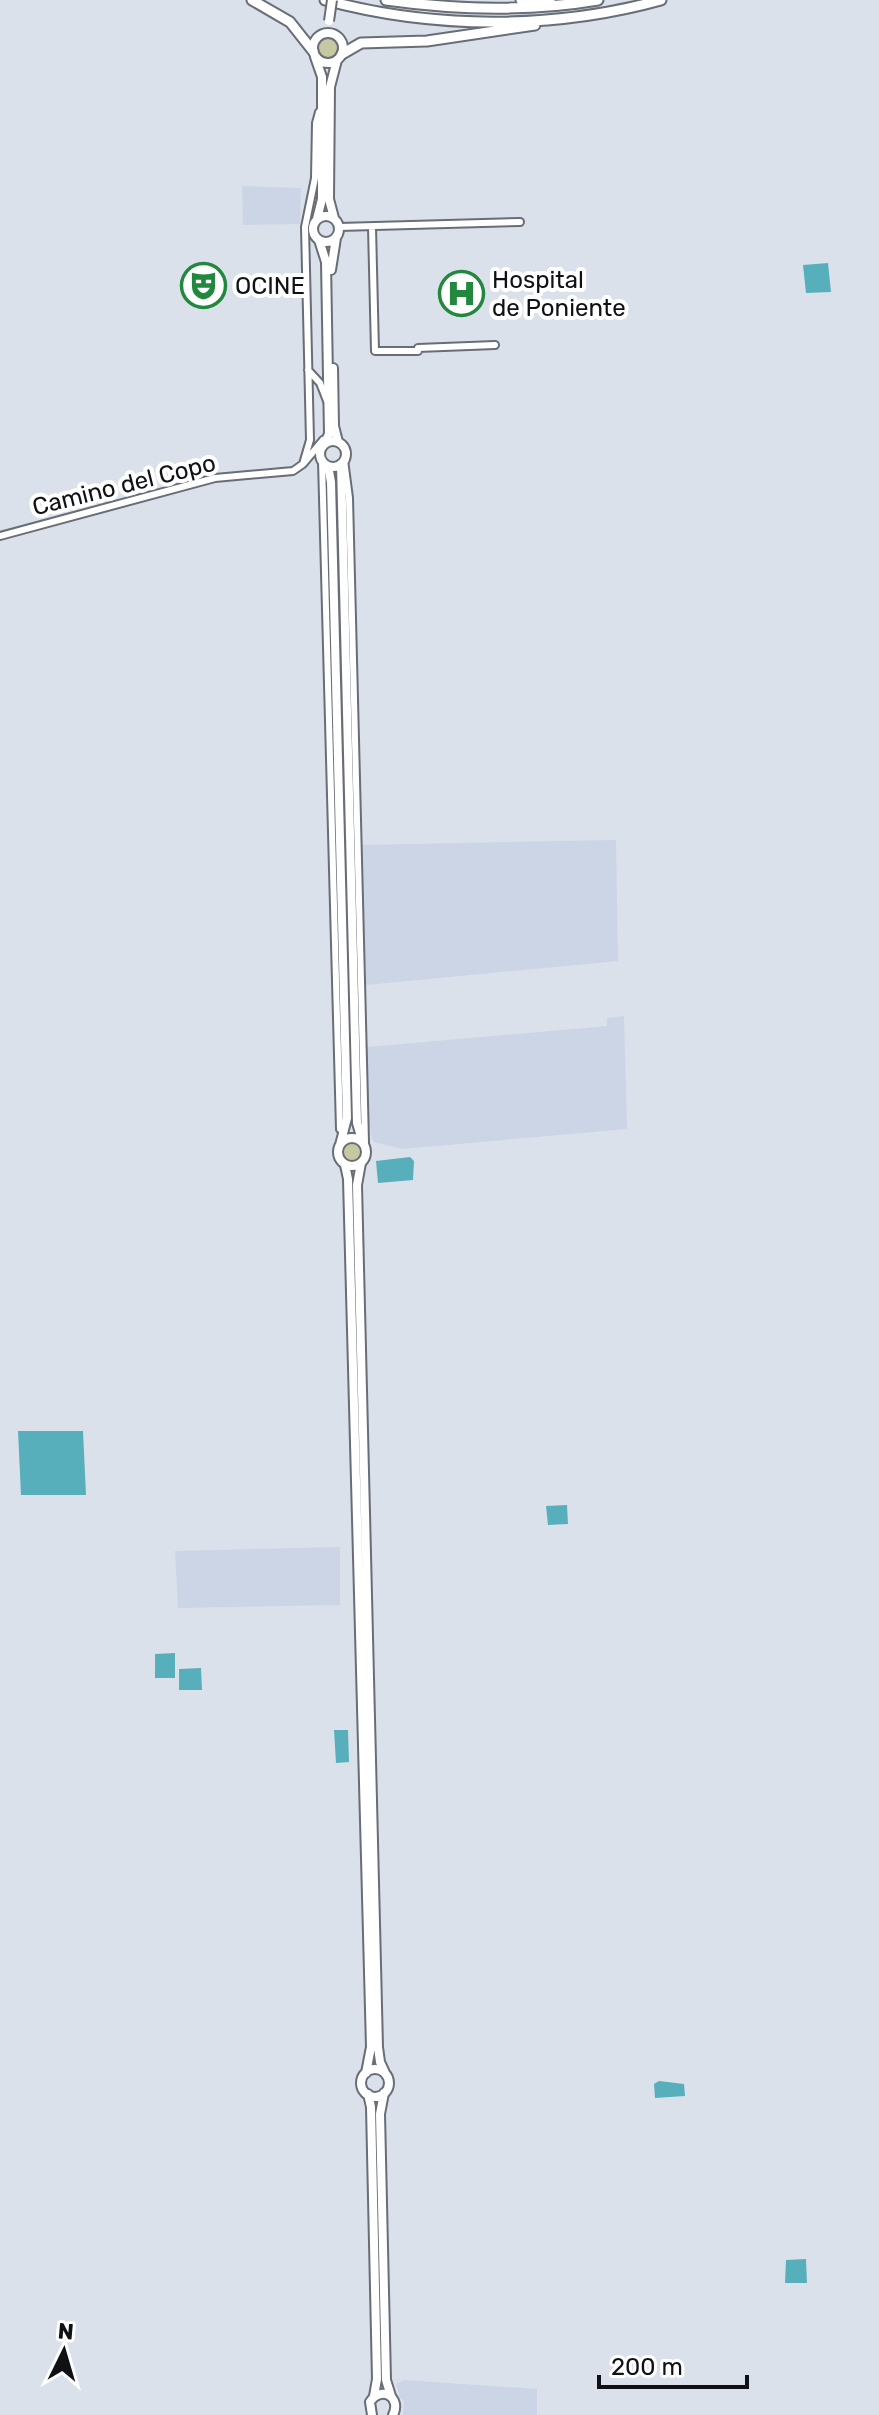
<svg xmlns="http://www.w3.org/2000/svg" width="879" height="2415" viewBox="0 0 879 2415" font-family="Rubik,sans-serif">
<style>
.built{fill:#cbd5e6}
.green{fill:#c5c8a0}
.water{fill:#57afbc}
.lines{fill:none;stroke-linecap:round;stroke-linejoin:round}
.minor-casing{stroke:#686d76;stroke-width:10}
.major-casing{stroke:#686d76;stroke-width:12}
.highway-casing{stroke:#686d76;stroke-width:13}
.minor{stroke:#fff;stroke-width:6}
.major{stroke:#fff;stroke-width:8}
.highway{stroke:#fff;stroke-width:9}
.major-bridge-casing{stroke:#686d76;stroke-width:12;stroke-linecap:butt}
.major-bridge{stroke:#fff;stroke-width:8}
.labels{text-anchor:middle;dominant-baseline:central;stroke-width:8;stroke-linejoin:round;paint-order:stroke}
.poi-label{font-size:24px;fill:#0f1115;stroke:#fff;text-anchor:start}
.street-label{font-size:24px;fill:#0f1115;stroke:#fff}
</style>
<rect width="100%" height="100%" fill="#dbe1eb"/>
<path class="built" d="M 242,186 L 301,188 L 300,224 L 243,225 Z
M 616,840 L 618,961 L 366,985 L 361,845 Z
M 624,1016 L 627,1129 L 402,1149 L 374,1142 L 372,1139 L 368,1116 L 367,1047 L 607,1026 L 607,1018 Z
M 340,1547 L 340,1605 L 178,1608 L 175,1551 Z
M 404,2380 L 537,2389 L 537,2415 L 403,2415 L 404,2401 L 400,2398 L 396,2384 Z"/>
<path class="green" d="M316 48a12 12 0 1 1 24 0a12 12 0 1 1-24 0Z
M339 1152a13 13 0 1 1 26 0a13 13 0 1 1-26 0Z"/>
<path class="water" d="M 828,263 L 831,292 L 806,293 L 803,265 Z
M 410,1157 L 414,1161 L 413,1180 L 378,1183 L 376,1161 Z
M 18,1431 L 83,1431 L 86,1495 L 21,1495 Z
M 567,1505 L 568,1524 L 548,1525 L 546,1506 Z
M 175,1653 L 175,1678 L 155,1678 L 155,1654 Z
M 201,1668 L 202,1690 L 179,1690 L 179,1669 Z
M 334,1730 L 348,1730 L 349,1762 L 336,1763 Z
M 659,2081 L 684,2084 L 685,2096 L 655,2098 L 654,2084 Z
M 806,2259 L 807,2283 L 785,2283 L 786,2260 Z"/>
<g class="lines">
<defs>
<path id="minor" d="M 339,227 L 520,222
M 372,227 L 375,351 L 418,351 L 418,348 L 495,345
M 308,370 L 320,383 L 327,401
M 344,460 L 349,498 L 365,1142
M 322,461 L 340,1129
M 303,464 L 310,440 L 305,227 L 315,178 L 316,123 L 319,112
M 0,536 L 215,478 L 293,471 L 303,464 L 323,440"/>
<path id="major" d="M313 48a15 15 0 1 1 30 0a15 15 0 1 1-30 0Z
M 315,57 L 322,77 L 322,199 L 317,219
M313 229a13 13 0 1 1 26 0a13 13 0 1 1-26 0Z
M 334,218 L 329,199 L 330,87 L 337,60
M 319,240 L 326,262 L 329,434 L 324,444
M 331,270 L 336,238
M 333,368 L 334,426 L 338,442
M320 454a13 13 0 1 1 26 0a13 13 0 1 1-26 0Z
M 341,464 L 357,1123 L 363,1143
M 328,466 L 331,482 L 347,1118 L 340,1145
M338 1152a14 14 0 1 1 28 0a14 14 0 1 1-28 0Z
M 361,1163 L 357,1185 L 378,2047 L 380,2062 L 386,2075
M 345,1165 L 348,1179 L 371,2047 L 366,2073
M361 2083a14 14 0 1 1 28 0a14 14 0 1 1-28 0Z
M 384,2093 L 380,2114 L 386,2380 L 391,2396
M 368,2094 L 371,2107 L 377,2379 L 374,2396
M 372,2415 L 370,2402 C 381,2385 402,2397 393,2415"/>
<path id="highway" d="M 252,0 L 290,22 L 313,51
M 325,0 C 432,29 553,30 661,0
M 386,0 C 457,10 527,12 598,0
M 521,0 L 550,1
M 342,54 L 361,43 L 427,41 L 535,25"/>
</defs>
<use href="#minor" class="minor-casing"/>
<use href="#major" class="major-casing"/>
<use href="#highway" class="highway-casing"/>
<use href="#minor" class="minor"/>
<use href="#major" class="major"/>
<use href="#highway" class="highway"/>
<defs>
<path id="major-bridge" d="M 329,21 L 332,0"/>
</defs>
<use href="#major-bridge" class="major-bridge-casing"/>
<use href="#major-bridge" class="major-bridge"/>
</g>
<defs>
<symbol id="theatre-ring" viewBox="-11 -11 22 22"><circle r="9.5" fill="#fff" stroke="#21883e" stroke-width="1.5"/><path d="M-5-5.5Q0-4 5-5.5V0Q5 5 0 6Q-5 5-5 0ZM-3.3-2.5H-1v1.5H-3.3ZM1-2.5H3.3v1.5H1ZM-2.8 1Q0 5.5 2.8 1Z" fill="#21883e"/></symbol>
<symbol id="hospital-ring" viewBox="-11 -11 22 22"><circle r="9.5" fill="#fff" stroke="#21883e" stroke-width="1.5"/><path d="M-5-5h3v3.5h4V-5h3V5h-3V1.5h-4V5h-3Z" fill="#21883e"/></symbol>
</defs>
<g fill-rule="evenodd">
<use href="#theatre-ring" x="178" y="260" width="51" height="51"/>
<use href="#hospital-ring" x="436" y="268" width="51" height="51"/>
</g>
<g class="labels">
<g class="poi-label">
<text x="492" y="280">Hospital<tspan x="492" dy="28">de Poniente</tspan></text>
<text x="235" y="286">OCINE</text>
</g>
<g class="street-label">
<text transform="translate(124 485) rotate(-14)">Camino del Copo</text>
</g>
</g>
<g transform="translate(64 2351) rotate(5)" stroke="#ffffff" stroke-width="6" paint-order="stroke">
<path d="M0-6L14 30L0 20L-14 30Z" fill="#0f1115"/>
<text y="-12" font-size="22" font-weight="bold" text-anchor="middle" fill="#0f1115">N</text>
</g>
<path d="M599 2375v12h148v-12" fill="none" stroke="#0f1115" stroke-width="4"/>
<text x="611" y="2375" font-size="24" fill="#0f1115" stroke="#ffffff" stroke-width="6" paint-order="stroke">200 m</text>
</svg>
